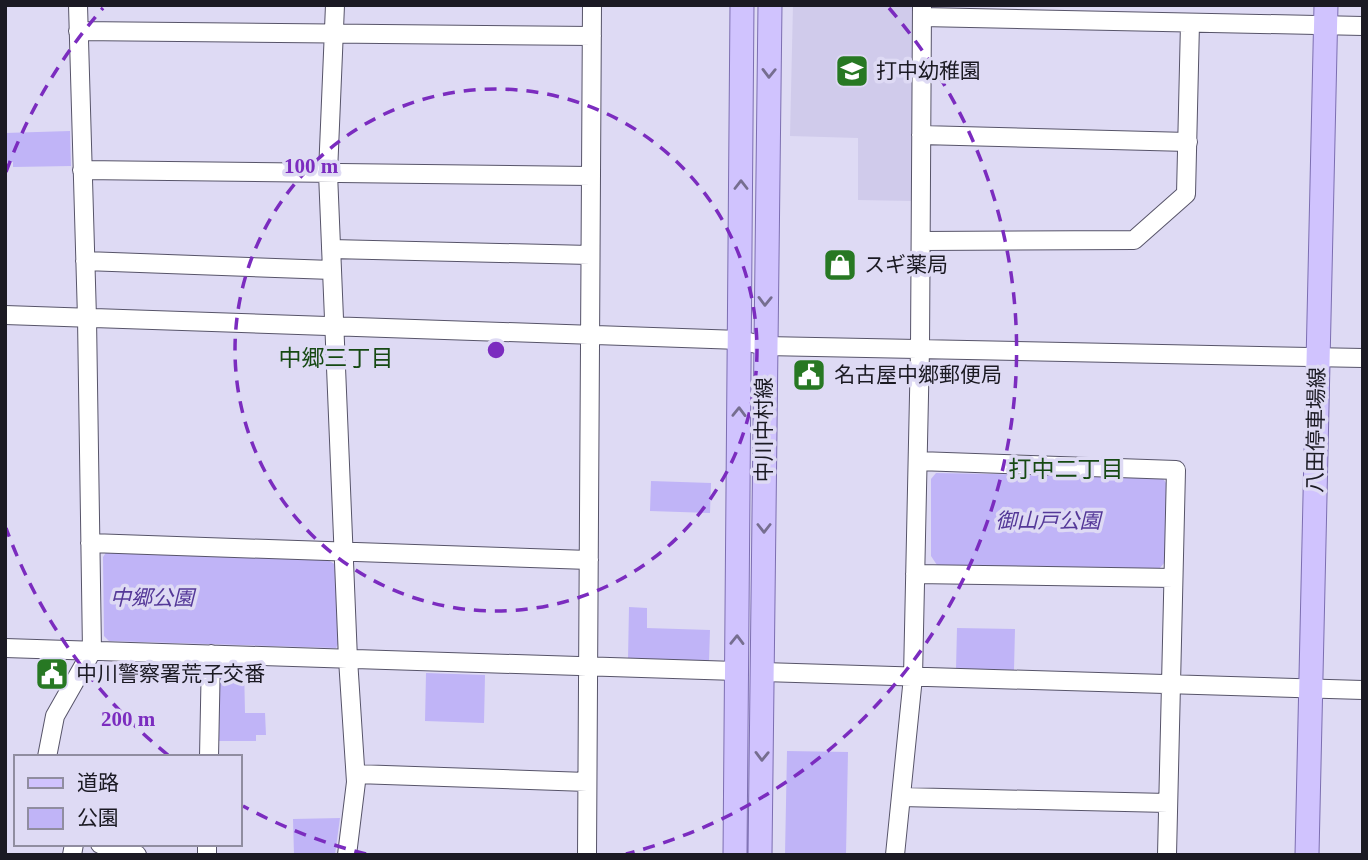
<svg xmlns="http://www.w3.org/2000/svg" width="1368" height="860" viewBox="0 0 1368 860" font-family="'Times New Roman','Noto Sans JP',serif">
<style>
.built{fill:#d0cbeb}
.green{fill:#c0b4f7}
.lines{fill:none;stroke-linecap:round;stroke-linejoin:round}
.minor-casing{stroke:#575469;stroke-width:20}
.major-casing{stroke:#7c6eb1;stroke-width:25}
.minor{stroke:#fff;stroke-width:18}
.major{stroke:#d0c3fe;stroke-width:23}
.oneway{stroke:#766e90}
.ring{fill:none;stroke:#7b2cbf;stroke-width:3.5;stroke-dasharray:12 9}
.labels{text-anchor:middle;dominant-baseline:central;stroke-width:7;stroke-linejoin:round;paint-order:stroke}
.poi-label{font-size:21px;fill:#1b1a23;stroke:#dedaf4;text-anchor:start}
.street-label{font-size:21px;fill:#1b1a23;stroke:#dedaf4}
.park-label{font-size:21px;font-style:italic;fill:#543898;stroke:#dedaf4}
.neighbourhood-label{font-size:23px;fill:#164913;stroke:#dedaf4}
.centre{fill:#7b2cbf;stroke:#dedaf4;stroke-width:3.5}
.ring-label{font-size:21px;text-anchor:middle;font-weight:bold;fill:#7b2cbf;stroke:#dedaf4;stroke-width:7;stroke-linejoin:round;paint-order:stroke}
</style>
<rect width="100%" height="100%" fill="#dedaf4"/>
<path class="built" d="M 793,5 L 912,5 L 912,201 L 858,200 L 858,138 L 790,136 Z"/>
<path class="green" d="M 70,131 L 71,166 L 13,167 L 13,162 L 5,162 L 5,133 Z
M 936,473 L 1162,477 L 1166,483 L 1165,562 L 1159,569 L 937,565 L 931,556 L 931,479 Z
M 651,481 L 711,483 L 710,513 L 650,511 Z
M 107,551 L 328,560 L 336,565 L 338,644 L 336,648 L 109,641 L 104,636 L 103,557 Z
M 629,607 L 647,608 L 647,628 L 710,630 L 709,661 L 628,659 Z
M 957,628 L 1015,629 L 1014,670 L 956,669 Z
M 224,665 L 244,666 L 245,713 L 265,713 L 266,735 L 256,735 L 256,741 L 218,741 L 219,670 Z
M 426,673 L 485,675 L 484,723 L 425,721 Z
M 787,751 L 848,752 L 846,855 L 785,855 Z
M 340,818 L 335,855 L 294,855 L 293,819 Z"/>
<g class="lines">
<defs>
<path id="minor" d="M 335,5 L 328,173 L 348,659 L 356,782 L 347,855
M 922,17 L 1363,26
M 78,31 L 592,36
M 921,135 L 1188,142
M 82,170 L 591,176
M 921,241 L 1134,240 L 1186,194 L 1190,23
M 331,249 L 590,255
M 85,261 L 332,270
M 5,315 L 740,340 L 765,346 L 1363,358
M 918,461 L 1176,470 L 1167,855
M 90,543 L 589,560
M 915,574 L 1173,578
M 5,648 L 736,671
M 763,672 L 1363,690
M 47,757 L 55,716 L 92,651 L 87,318 L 78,5
M 209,757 L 211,654
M 356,774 L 587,782
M 901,797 L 1168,803
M 100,844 L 137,855
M 72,855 L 74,844
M 207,855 L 207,844
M 587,855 L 592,5
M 895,855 L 913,677 L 920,349 L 922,5"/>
<path id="major" d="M 735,855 L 742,5
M 760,855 L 770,5
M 1307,855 L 1326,5"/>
</defs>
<use href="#minor" class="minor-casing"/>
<use href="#major" class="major-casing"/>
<use href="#minor" class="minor"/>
<use href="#major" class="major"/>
</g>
<defs><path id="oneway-chevron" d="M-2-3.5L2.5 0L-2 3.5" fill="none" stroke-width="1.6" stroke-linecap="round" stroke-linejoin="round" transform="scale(1.75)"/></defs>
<g class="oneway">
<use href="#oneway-chevron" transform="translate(769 73) rotate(91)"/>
<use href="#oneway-chevron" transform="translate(741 185) rotate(-90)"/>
<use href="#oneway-chevron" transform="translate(765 301) rotate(91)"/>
<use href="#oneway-chevron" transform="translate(739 412) rotate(-89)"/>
<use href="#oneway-chevron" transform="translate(764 528) rotate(90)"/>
<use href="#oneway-chevron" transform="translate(737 640) rotate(-89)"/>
<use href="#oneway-chevron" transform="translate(762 756) rotate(91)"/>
</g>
<g class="ring">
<circle cx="496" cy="350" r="261"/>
<path d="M366 854A521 521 0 0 1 243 806M168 755A521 521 0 0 1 6 528M6 172A521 521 0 0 1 103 8M889 8A521 521 0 0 1 626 854"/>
</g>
<defs>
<symbol id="school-square" viewBox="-11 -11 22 22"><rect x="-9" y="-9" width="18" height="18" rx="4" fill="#277823" stroke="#dedaf4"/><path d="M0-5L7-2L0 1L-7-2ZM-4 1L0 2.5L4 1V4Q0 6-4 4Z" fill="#fff"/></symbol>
<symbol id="shop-square" viewBox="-11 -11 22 22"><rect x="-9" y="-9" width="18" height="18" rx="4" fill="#277823" stroke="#dedaf4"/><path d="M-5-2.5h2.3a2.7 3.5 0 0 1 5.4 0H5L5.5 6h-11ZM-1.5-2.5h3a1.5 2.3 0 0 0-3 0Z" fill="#fff"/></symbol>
<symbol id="civic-square" viewBox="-11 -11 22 22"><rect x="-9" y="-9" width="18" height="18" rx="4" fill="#277823" stroke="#dedaf4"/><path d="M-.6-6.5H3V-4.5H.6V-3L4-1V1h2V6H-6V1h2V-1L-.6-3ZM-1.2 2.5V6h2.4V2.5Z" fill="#fff"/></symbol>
</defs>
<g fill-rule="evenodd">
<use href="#school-square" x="833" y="52" width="38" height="38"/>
<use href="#shop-square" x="821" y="246" width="38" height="38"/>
<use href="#civic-square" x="790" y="356" width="38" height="38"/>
<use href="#civic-square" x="33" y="655" width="38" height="38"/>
</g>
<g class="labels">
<g class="poi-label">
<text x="876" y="71">打中幼稚園</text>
<text x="864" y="265">スギ薬局</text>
<text x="834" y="375">名古屋中郷郵便局</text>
<text x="76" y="674">中川警察署荒子交番</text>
</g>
<g class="street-label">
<text transform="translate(764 430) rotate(-90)">中川中村線</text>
<text transform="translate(1316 430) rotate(-89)">八田停車場線</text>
</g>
<g class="park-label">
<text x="1048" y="521">御山戸公園</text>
<text x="152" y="598">中郷公園</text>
</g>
<g class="neighbourhood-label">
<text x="336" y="358">中郷三丁目</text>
<text x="1066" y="469">打中二丁目</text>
</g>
</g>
<circle cx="496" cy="350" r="10" class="centre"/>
<g class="ring-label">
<text x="311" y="173">100 m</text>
<text x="128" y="726">200 m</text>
</g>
<rect width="1368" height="860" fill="none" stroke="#1b1a23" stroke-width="14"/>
<rect x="14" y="755" width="228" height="91" fill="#dedaf4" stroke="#908da0" stroke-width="2"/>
<rect x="28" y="778" width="35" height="10" fill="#d0c3fe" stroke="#908da0" stroke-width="2"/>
<text x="77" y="790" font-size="21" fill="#1b1a23">道路</text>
<rect x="28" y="808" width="35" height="21" fill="#c0b4f7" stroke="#908da0" stroke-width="2"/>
<text x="77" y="825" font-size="21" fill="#1b1a23">公園</text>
</svg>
